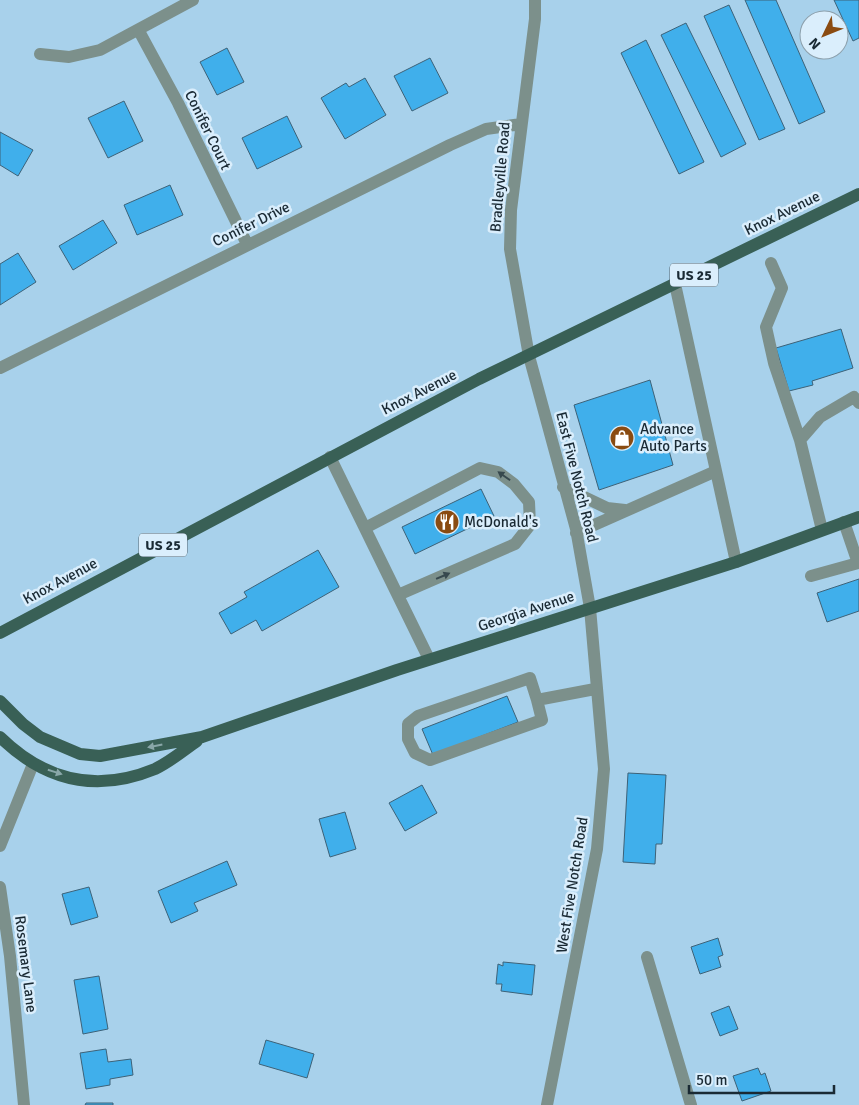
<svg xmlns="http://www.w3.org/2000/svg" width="859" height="1105" viewBox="0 0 859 1105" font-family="Signika,sans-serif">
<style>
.building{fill:#40afeb;stroke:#3d6278}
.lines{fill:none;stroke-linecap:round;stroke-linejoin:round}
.minor{stroke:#7c908b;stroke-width:12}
.major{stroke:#396056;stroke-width:12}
.oneway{fill:#37494e}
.oneway2{fill:#8aa7a9}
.labels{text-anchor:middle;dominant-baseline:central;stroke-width:5;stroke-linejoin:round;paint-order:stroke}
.shield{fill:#daeefc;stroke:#546570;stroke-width:1}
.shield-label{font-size:14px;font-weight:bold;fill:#1a2a34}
.street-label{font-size:15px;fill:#1a2a34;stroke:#daeefc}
.poi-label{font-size:15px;fill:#1a2a34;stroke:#daeefc;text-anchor:start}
</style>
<rect width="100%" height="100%" fill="#a8d1eb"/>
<path class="building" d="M 745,0 L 776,0 L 825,112 L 799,124 Z
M 834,0 L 859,0 L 859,38 L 853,41 Z
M 729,5 L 785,129 L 759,140 L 704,16 Z
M 686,23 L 746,144 L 721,157 L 661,35 Z
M 646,40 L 704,162 L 679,174 L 621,53 Z
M 227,48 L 244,82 L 217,95 L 200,62 Z
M 430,58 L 448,93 L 412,111 L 394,76 Z
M 365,78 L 386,115 L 345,139 L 321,98 L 346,83 L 349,87 Z
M 124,101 L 143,141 L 108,158 L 88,118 Z
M 287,116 L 302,147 L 257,169 L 242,138 Z
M 0,132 L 33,150 L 18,176 L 0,165 Z
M 170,185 L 183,215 L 137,235 L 124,205 Z
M 103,220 L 117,243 L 73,270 L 59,246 Z
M 18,253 L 36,282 L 0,305 L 0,264 Z
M 841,329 L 853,368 L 812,381 L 813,385 L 789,391 L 776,348 Z
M 650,380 L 673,465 L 599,490 L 574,405 Z
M 481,489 L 494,516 L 415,554 L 402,527 Z
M 318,550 L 339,587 L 262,631 L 256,620 L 231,634 L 219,613 L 247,597 L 244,592 Z
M 859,579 L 859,611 L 827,622 L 817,593 Z
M 507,696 L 518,722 L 433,755 L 422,729 Z
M 628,773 L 666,775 L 662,844 L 656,844 L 655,864 L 623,862 Z
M 422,785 L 437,813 L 405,831 L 389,803 Z
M 345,812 L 356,849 L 330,857 L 319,819 Z
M 227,861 L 237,885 L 194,903 L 198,911 L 171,923 L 158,891 Z
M 89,887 L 98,917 L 71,925 L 62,894 Z
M 718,938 L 723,955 L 718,957 L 721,967 L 700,974 L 691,947 Z
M 503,962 L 535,965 L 532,995 L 501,991 L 502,984 L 496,984 L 498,964 L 503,966 Z
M 99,976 L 108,1029 L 83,1034 L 74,980 Z
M 729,1006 L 738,1029 L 720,1036 L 711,1013 Z
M 266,1040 L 314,1054 L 307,1078 L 259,1064 Z
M 106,1049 L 108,1062 L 131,1059 L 133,1075 L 110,1079 L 110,1085 L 86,1089 L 80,1053 Z
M 758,1068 L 761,1075 L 765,1073 L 771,1091 L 742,1101 L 733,1076 Z
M 86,1103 L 113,1103 L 113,1105 L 85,1105 Z"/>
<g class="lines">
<path class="minor" d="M 535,0 L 535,19 L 511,210 L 510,249 L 529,356 L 576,529 L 590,608 L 604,769 L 597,849 L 547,1105
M 139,31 L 178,103 L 247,244
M 40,54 L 69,57 L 100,50 L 193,0
M 771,263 L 782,288 L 766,327 L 774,363 L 800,440
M 675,284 L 736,562
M 0,368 L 450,145 L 486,129 L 521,124
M 330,457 L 429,659
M 563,487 L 607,508 L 625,510
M 365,528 L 480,468 L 498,472 L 514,484 L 529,502 L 530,525 L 515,544 L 398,595
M 822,530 L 800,440 L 820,417 L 854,397 L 859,403
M 576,533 L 716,471
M 811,576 L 858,563 L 844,522
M 537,700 L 542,720 L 430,760 L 415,753 L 408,739 L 408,724 L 418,716 L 530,678 L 537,700 L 595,689
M 0,846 L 33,764
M 0,887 L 10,956 L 24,1105
M 647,957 L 691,1105"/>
<path class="major" d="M 0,633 L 479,379 L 859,194
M 0,701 L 23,724 L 40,737 L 80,754 L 100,756 L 202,737 L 397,670 L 736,562 L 859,517
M 0,737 C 45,781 97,793 155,769 C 170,762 184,750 197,741"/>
</g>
<defs><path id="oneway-solid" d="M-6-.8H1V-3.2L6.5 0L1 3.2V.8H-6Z" transform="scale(1.25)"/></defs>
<g class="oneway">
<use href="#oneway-solid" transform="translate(504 476) rotate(-145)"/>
<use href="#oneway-solid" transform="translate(443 576) rotate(-23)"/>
</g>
<g class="oneway2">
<use href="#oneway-solid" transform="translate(155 746) rotate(169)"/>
<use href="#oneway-solid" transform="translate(55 772) rotate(17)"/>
</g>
<defs>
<symbol id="shop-disc" viewBox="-11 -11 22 22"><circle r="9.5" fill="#8a4b11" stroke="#daeefc"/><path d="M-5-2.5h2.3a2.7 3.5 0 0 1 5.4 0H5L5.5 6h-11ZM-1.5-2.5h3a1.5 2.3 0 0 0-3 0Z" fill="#fff"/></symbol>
<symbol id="restaurant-disc" viewBox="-11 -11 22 22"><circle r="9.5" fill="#8a4b11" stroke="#daeefc"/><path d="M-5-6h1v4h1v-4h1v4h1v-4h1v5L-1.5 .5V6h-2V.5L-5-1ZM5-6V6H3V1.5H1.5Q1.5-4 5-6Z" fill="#fff"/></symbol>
</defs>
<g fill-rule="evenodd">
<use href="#shop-disc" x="608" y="424" width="28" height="28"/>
<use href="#restaurant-disc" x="433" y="508" width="28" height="28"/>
</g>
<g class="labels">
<g class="shield">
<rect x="670" y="263.5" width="48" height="23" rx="4"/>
<rect x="139" y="533.5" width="48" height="23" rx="4"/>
</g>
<g class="shield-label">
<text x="694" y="275">US 25</text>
<text x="163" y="545">US 25</text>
</g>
<g class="street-label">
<text transform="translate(208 130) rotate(64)">Conifer Court</text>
<text transform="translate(500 177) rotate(-85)">Bradleyville Road</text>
<text transform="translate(782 213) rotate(-26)">Knox Avenue</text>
<text transform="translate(251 224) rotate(-26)">Conifer Drive</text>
<text transform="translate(419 392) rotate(-27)">Knox Avenue</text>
<text transform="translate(577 477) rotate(76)">East Five Notch Road</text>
<text transform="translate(60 581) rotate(-28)">Knox Avenue</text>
<text transform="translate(526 611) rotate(-18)">Georgia Avenue</text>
<text transform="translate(572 885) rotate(-81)">West Five Notch Road</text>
<text transform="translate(26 964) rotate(83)">Rosemary Lane</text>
</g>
<g class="poi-label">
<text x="640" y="429">Advance<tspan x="640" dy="17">Auto Parts</tspan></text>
<text x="464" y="522">McDonald's</text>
</g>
</g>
<g transform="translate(824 35) rotate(227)"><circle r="24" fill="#daeefc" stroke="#8da0ac"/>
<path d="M0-4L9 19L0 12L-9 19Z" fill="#8a4b11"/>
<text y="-8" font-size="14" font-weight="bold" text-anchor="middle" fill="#1a2a34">N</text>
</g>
<path d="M689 1085v8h145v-8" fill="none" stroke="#1a2a34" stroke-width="2.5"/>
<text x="696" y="1085" font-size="15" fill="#1a2a34" stroke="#daeefc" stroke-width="4" paint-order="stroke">50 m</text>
</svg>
